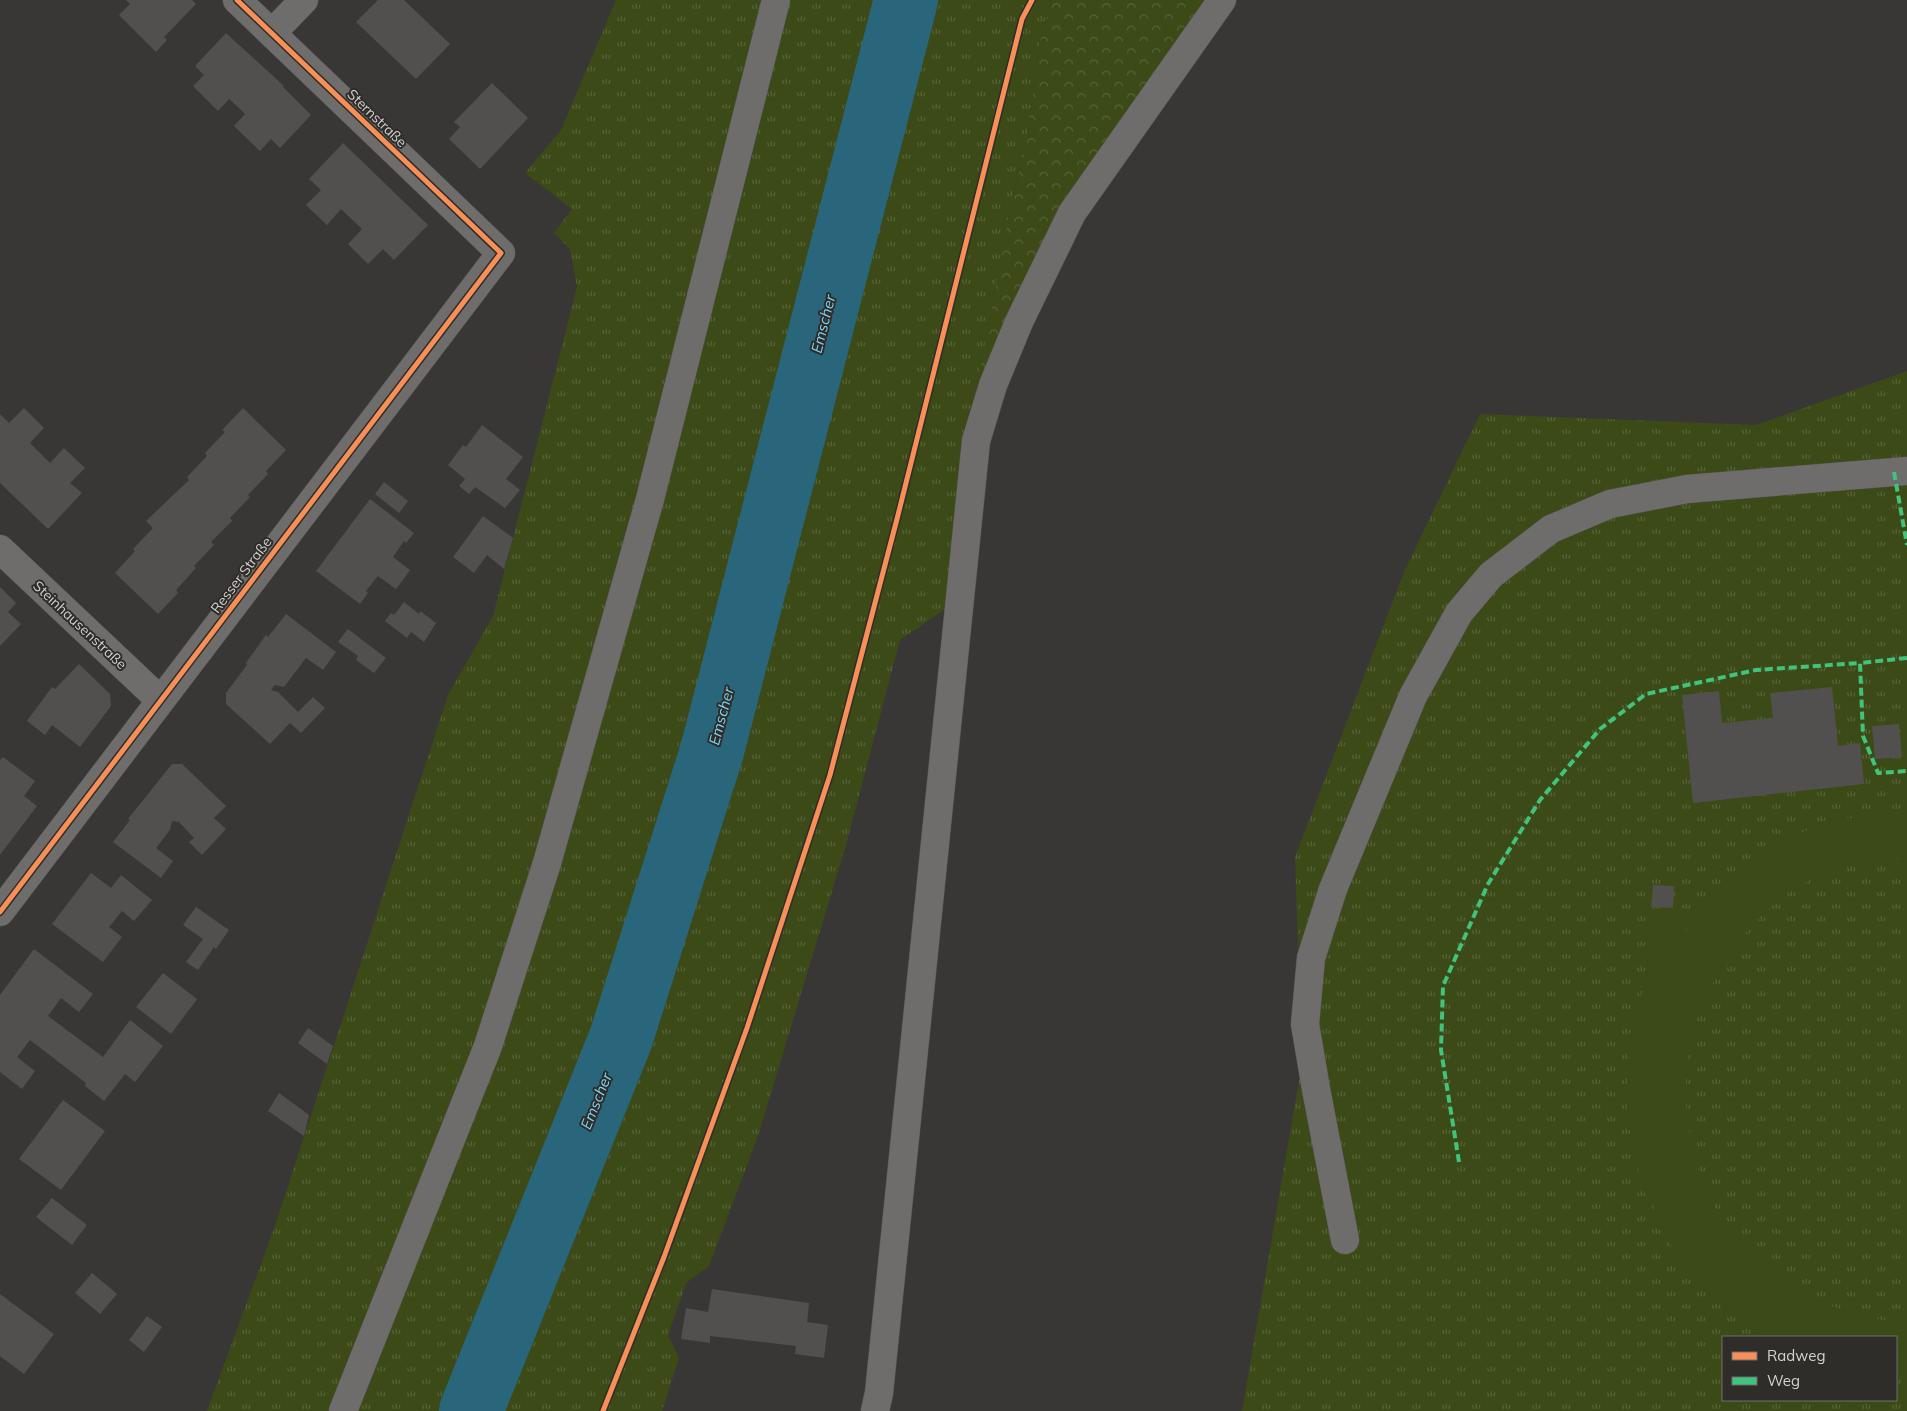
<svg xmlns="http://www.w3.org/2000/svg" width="1907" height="1411" viewBox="0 0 1907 1411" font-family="Mulish,sans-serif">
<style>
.grass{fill:url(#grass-tufts);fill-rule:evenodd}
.forest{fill:url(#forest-crowns)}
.garden{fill:#3b4a17}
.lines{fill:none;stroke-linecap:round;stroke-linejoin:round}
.river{stroke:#2a667b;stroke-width:64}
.building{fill:#52504f}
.minor-casing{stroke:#575554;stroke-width:29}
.minor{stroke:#6f6d6b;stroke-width:28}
.quiet{stroke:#40c37c;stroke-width:4;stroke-dasharray:8 4;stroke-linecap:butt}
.cycleway-casing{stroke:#2f2d2a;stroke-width:8}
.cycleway{stroke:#f78f57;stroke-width:5}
.labels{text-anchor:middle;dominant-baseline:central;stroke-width:4;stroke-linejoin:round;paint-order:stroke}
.street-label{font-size:14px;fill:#d4d2d0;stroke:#2f2d2a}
.water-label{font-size:15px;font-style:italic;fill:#80d5f5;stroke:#2f2d2a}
</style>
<defs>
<pattern id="grass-tufts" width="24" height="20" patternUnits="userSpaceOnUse" patternTransform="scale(1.25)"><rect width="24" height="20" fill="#3b4a17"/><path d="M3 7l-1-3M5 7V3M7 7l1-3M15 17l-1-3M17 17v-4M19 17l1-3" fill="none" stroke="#566338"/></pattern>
<pattern id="forest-crowns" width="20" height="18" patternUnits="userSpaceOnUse" patternTransform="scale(1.25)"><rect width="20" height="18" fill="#3b4a17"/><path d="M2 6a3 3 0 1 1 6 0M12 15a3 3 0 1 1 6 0" fill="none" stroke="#566338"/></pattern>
</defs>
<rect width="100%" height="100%" fill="#393735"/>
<path class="grass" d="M 616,0 L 1052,0 L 1039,46 L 1025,153 L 1013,194 L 976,390 L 966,423 L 961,447 L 945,609 L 900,640 L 846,845 L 758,1136 L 709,1266 L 686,1283 L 668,1335 L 679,1358 L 662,1411 L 207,1411 L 275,1226 L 448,695 L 493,616 L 577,287 L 570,249 L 554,233 L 572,209 L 525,173 L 561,130 Z
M 1907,371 L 1907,1411 L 1242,1411 L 1302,1063 L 1295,857 L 1404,572 L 1480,414 L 1756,425 ZM 1723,1337 L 1896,1337 L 1896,1400 L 1723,1400 Z"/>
<path class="forest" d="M 1052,0 L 1206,0 L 985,368 L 976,390 L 1013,194 L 1025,153 L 1039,46 Z"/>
<path class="garden" d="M 1907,813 L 1907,857 L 1831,867 L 1773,902 L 1730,951 L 1703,1001 L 1691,1031 L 1687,1064 L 1685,1097 L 1690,1134 L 1697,1165 L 1707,1195 L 1725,1223 L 1748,1249 L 1772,1272 L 1801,1291 L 1826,1304 L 1852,1313 L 1881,1320 L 1907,1320 L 1907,1358 L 1896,1359 L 1896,1337 L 1765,1337 L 1743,1324 L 1705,1287 L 1671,1245 L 1648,1195 L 1638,1169 L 1631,1140 L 1626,1095 L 1630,1046 L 1647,969 L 1651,912 L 1676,914 L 1676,929 L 1686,930 L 1714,900 L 1761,857 L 1822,821 Z"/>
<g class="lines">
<path class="river" d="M 471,1411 L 621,1038 L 712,751 L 906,0"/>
</g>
<path class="building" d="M 126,0 L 192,0 L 196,4 L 164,37 L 167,40 L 156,52 L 119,15 L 130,4 Z
M 378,0 L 404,0 L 450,44 L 416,79 L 356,22 Z
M 226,33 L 284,86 L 283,87 L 311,115 L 280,148 L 271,139 L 260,151 L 234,126 L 245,114 L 238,107 L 229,99 L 218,111 L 193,86 L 204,75 L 195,66 Z
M 492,83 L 528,118 L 480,169 L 449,139 L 460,127 L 454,122 Z
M 343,143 L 428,225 L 394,260 L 383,249 L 368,264 L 348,244 L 362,229 L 341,209 L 327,225 L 306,205 L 321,190 L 309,179 Z
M 24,408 L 44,428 L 30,443 L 50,463 L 64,448 L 85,468 L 70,483 L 82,493 L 48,529 L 0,483 L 0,414 L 9,423 Z
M 243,408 L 286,450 L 266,471 L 268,474 L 248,495 L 250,497 L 230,518 L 232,521 L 211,542 L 214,545 L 194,566 L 196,568 L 176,590 L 178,593 L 158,614 L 115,573 L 135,551 L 133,549 L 153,528 L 146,521 L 189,480 L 187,477 L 207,456 L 205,453 L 225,432 L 222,430 Z
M 482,425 L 523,457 L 506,479 L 520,490 L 505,508 L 475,487 L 469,494 L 459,486 L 465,479 L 448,465 L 463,445 L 466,447 Z
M 384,482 L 408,501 L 399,513 L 375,494 Z
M 370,499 L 414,533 L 406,543 L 404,541 L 393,557 L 410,570 L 403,580 L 396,589 L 378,576 L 366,591 L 368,593 L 360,604 L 316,571 Z
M 483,516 L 513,538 L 504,569 L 487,555 L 474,573 L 453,557 Z
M 0,587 L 16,603 L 8,612 L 21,624 L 0,646 Z
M 404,602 L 419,614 L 420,611 L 436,623 L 424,642 L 411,632 L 407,638 L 385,621 L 391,613 L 394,615 Z
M 286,614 L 336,652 L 323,670 L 306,658 L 284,687 L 275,685 L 271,690 L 278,692 L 298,712 L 313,697 L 325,708 L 301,733 L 290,723 L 270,744 L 226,704 L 226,693 L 247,665 L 246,663 L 265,636 L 266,635 L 268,637 Z
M 348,629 L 386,658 L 374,673 L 356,660 L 358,656 L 338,642 Z
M 79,664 L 110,694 L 111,706 L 80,747 L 52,725 L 45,735 L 27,721 L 52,687 L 55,689 Z
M 1832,687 L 1838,746 L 1860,743 L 1864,784 L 1693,803 L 1682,695 L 1719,691 L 1722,723 L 1773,718 L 1770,693 Z
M 1899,724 L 1902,757 L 1875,759 L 1872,726 Z
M 3,757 L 35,781 L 24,796 L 37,806 L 0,855 L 0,760 Z
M 172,764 L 182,764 L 226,806 L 214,818 L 226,829 L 202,855 L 189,842 L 194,838 L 179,822 L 172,821 L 170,830 L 156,848 L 173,861 L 161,878 L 113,842 L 130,820 L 128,819 Z
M 91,873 L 111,888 L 121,875 L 152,900 L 134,921 L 122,911 L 109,927 L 122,937 L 103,962 L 52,924 Z
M 1653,885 L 1674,886 L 1673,908 L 1651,907 Z
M 196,907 L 229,930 L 216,949 L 214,947 L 198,970 L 186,962 L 203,939 L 183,925 Z
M 34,949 L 93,994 L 79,1012 L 61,998 L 48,1016 L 103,1057 L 130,1020 L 163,1046 L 135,1082 L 125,1074 L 104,1101 L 85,1086 L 86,1083 L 30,1040 L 17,1057 L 35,1071 L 22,1089 L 0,1072 L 0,995 Z
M 163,973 L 197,999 L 171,1034 L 136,1007 Z
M 308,1028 L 333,1046 L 327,1064 L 298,1043 Z
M 279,1093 L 309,1115 L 304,1136 L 268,1111 Z
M 63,1100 L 105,1131 L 61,1190 L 19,1159 Z
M 52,1198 L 87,1225 L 72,1245 L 36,1217 Z
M 92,1273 L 117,1294 L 100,1314 L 75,1293 Z
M 712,1289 L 809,1303 L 807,1322 L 828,1325 L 824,1358 L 795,1354 L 796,1346 L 710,1336 L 710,1343 L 681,1339 L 686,1308 L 708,1312 Z
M 0,1294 L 54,1334 L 24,1374 L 0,1356 Z
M 147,1316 L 162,1327 L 144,1352 L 129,1340 Z"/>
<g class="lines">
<defs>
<path id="minor" d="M 272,33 L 304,0
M 0,549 L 160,700
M 0,912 L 501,253 L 237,0
M 1345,1240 L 1316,1089 L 1305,1024 L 1311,958 L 1333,889 L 1413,696 L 1459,613 L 1491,575 L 1551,529 L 1610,504 L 1687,489 L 1907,471
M 343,1411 L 488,1046 L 547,863 L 650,499 L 776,0
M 875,1411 L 879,1393 L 976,441 L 993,385 L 1019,322 L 1072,213 L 1222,0"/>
</defs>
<use href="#minor" class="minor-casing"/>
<use href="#minor" class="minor"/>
<path class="quiet" d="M 1894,472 L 1907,545
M 1907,658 L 1860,663 L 1863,736 L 1878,773 L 1907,771
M 1459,1162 L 1441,1050 L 1443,986 L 1488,884 L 1540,800 L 1600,729 L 1646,694 L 1756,670 L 1860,663"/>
<defs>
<path id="cycleway" d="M 0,912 L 501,253 L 237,0
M 603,1411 L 664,1257 L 747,1028 L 830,775 L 897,519 L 1022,19 L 1032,0"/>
</defs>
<use href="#cycleway" class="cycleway-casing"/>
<use href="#cycleway" class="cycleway"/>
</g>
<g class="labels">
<g class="street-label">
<text transform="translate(377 118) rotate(44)">Sternstraße</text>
<text transform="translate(241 575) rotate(-53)">Resser Straße</text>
<text transform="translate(80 625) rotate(43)">Steinhausenstraße</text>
</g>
<g class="water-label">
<text transform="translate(823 324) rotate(-76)">Emscher</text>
<text transform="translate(721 716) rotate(-75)">Emscher</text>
<text transform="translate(596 1101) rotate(-68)">Emscher</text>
</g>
</g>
<rect x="1722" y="1336" width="175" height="65" fill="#2f2d2a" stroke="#716f6c"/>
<rect x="1732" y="1352" width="25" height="8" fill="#f78f57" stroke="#716f6c"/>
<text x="1767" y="1361" font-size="15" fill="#d4d2d0">Radweg</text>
<rect x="1732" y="1377" width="25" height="8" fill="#40c37c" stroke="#716f6c"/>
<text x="1767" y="1386" font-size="15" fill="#d4d2d0">Weg</text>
</svg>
